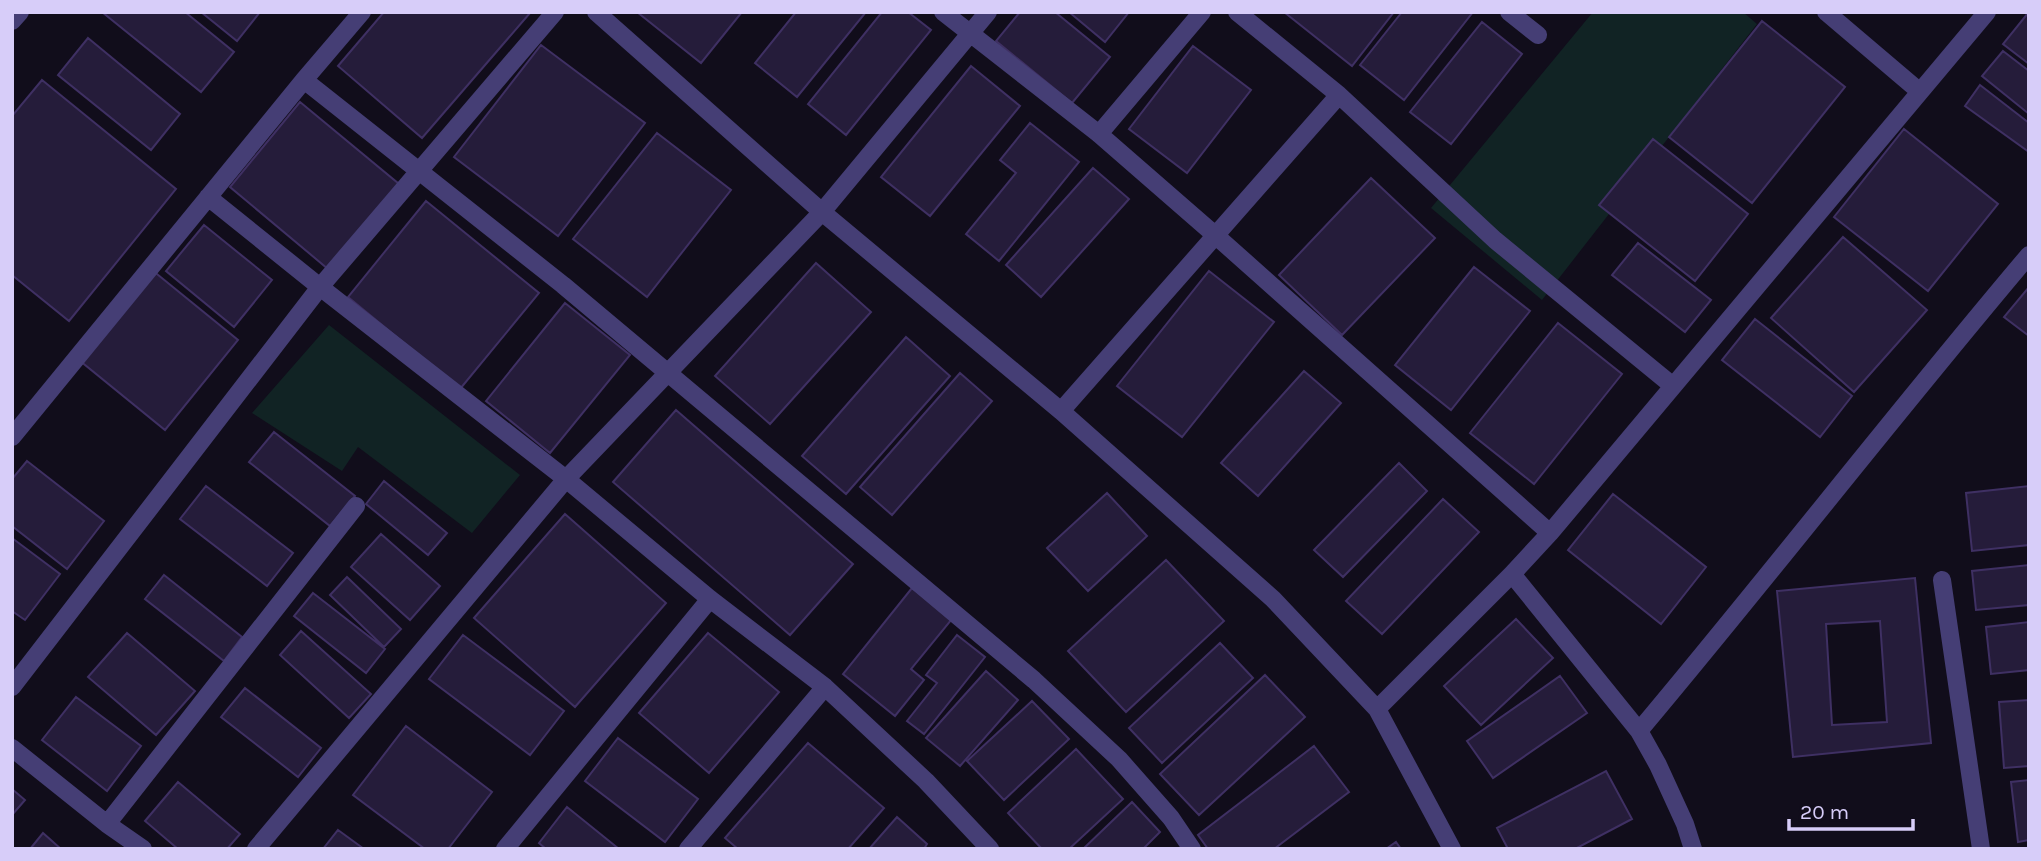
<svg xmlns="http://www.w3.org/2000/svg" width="2041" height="861" viewBox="0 0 2041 861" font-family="Karla,sans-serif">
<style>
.green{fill:#112324}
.building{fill:#251c3a;stroke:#3f3063;stroke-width:2;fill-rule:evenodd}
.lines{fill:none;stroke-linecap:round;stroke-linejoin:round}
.minor{stroke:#453e75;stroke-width:18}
</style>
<rect width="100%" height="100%" fill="#110d1b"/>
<path class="green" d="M 1593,12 L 1743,12 L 1757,24 L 1542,300 L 1431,208 Z
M 329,325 L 520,475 L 472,533 L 358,447 L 342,471 L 252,413 Z"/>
<path class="building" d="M 102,12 L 185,12 L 234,52 L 201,92 Z
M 201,12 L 260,12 L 237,41 Z
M 384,12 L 529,12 L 530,13 L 422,138 L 338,66 Z
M 637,12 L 742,12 L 701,63 Z
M 796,12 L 866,12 L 797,97 L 755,63 Z
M 882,12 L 908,12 L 931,30 L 846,135 L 808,104 Z
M 1020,12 L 1055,12 L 1110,57 L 1072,103 L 996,41 Z
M 1069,12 L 1129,12 L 1105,42 Z
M 1284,12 L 1394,12 L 1352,66 Z
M 1402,12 L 1473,12 L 1404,100 L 1360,65 Z
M 2028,13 L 2029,13 L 2029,64 L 2003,44 Z
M 1762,21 L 1845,87 L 1752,203 L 1669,137 Z
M 1482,22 L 1522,54 L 1451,144 L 1410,112 Z
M 88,38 L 180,114 L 151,150 L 58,75 Z
M 541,45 L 645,123 L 558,236 L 454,157 Z
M 1193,46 L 1251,90 L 1187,173 L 1129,129 Z
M 2003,51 L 2029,71 L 2029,114 L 1982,76 Z
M 971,66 L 1020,106 L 930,216 L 881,177 Z
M 42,80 L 176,189 L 69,321 L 12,275 L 12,116 Z
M 1980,85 L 2029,123 L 2029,152 L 1965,106 Z
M 300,102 L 399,184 L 328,269 L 230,187 Z
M 1030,123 L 1079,162 L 999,261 L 966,234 L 1016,173 L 1000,160 Z
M 1904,129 L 1998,204 L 1928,291 L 1834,217 Z
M 657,133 L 731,190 L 647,297 L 573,239 Z
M 1653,139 L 1748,214 L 1695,281 L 1599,205 Z
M 1093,168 L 1129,199 L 1041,297 L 1006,265 Z
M 1371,178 L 1435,238 L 1342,335 L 1279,275 Z
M 426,201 L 539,293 L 460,389 L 348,297 Z
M 204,225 L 272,280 L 234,327 L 166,271 Z
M 1843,237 L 1927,310 L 1854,392 L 1771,318 Z
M 1638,243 L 1711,300 L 1685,332 L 1612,275 Z
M 816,263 L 871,312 L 770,424 L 715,376 Z
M 1474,267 L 1530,311 L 1451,410 L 1395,365 Z
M 152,270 L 238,340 L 165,430 L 79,360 Z
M 1209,271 L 1274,322 L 1182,437 L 1117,386 Z
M 2029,287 L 2029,336 L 2004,317 Z
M 565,303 L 630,355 L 550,453 L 486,401 Z
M 1755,319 L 1852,396 L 1820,437 L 1722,360 Z
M 1558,323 L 1622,374 L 1534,484 L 1470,433 Z
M 906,337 L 950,376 L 846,494 L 802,456 Z
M 1304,371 L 1341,403 L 1258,496 L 1221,463 Z
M 960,373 L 992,401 L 892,515 L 860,487 Z
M 676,410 L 853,564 L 790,635 L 613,482 Z
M 274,432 L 355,496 L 330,526 L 249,462 Z
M 27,461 L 104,521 L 67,569 L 12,526 L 12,479 Z
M 1399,463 L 1427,491 L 1343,577 L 1314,550 Z
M 384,481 L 447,533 L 428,555 L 366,504 Z
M 206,486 L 293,553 L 267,586 L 180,519 Z
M 2029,486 L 2029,545 L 1972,551 L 1966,493 Z
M 1107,493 L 1147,536 L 1088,591 L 1047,548 Z
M 1613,494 L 1706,567 L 1661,624 L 1568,550 Z
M 1443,499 L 1479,532 L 1382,634 L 1346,601 Z
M 565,514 L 666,603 L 575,707 L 474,618 Z
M 381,534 L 440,586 L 410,620 L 351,567 Z
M 12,538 L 60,574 L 25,620 L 12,611 Z
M 1166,560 L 1224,621 L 1126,712 L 1068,651 Z
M 2029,565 L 2029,605 L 1976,610 L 1972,571 Z
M 164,575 L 242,637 L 224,661 L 145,599 Z
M 347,577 L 401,629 L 384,647 L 330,595 Z
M 1915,578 L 1931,743 L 1793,757 L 1777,591 ZM 1880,621 L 1887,722 L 1832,725 L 1826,624 Z
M 912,588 L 952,619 L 911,669 L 924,680 L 895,716 L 843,674 Z
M 313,593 L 385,649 L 366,673 L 294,616 Z
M 1516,619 L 1553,658 L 1481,725 L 1444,686 Z
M 2029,622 L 2029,670 L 1991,674 L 1986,627 Z
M 301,631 L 371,694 L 349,718 L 280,655 Z
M 127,633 L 195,691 L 156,735 L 88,677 Z
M 708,633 L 779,692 L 709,773 L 639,713 Z
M 463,635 L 564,711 L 530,755 L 429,679 Z
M 957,635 L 985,657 L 924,734 L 907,721 L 937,683 L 926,675 Z
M 1220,643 L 1253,678 L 1162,763 L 1129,728 Z
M 986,671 L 1018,700 L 960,766 L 926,738 Z
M 1265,675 L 1305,717 L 1199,815 L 1160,774 Z
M 1560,676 L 1587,713 L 1493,778 L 1467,741 Z
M 245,688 L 321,748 L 298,777 L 221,717 Z
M 76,697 L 141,746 L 107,791 L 42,740 Z
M 2029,700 L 2029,766 L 2004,768 L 1999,702 Z
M 1032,701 L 1069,739 L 1004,800 L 967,761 Z
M 406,726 L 492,792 L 448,849 L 425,849 L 353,795 Z
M 618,738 L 698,799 L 665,842 L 585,781 Z
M 808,743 L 884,808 L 848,849 L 738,849 L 725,838 Z
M 1314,746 L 1349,792 L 1274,849 L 1208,849 L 1198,835 Z
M 1076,749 L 1123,799 L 1069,849 L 1042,849 L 1008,813 Z
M 1606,771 L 1632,819 L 1575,849 L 1508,849 L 1497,828 Z
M 2029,780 L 2029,840 L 2018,842 L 2011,782 Z
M 178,782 L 240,834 L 227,849 L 178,849 L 145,821 Z
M 12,789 L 25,800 L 12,815 Z
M 1132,802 L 1160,832 L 1143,849 L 1083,849 Z
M 567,807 L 619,849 L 546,849 L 539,843 Z
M 897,817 L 927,844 L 924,849 L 869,849 Z
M 338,830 L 364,849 L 323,849 Z
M 43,833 L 61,849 L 30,849 Z
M 1396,842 L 1401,849 L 1386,849 Z"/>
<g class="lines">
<path class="minor" d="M 596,12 L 822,212 L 1061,411 L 1273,599 L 1377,709 L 1452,849
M 943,12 L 1099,134 L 1215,235 L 1550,533
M 1237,12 L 1339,95 L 1495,240 L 1673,386
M 1509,12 L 1538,35
M 1826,12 L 1919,91
M 12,21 L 20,12
M 304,80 L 563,285 L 1034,680 L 1119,759 L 1171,818 L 1192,849
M 1099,134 L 1202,12
M 208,197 L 320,287 L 566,479 L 710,599 L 825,687 L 926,781 L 990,849
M 1061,411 L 1339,95
M 12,437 L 304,80 L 362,12
M 1512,574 L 1639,731 L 1658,765 L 1685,824 L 1693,849
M 1942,580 L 1981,849
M 12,687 L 320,287 L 555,12
M 1377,709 L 1512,574 L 1550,533 L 1987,12
M 1639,731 C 1771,574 1896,412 2029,255
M 12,748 L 107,824 L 143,849
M 107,824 L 356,506
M 256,849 L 566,479 L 822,212 L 988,12
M 505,849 L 710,599
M 688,849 L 825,687"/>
</g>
<rect width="2041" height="861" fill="none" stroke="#d7cdf9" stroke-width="28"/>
<path d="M1789 819v10h124v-10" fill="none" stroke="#d7cdf9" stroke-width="3.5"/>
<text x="1800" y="819" font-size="21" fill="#d7cdf9" stroke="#110d1b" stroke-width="5" paint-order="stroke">20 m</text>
</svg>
